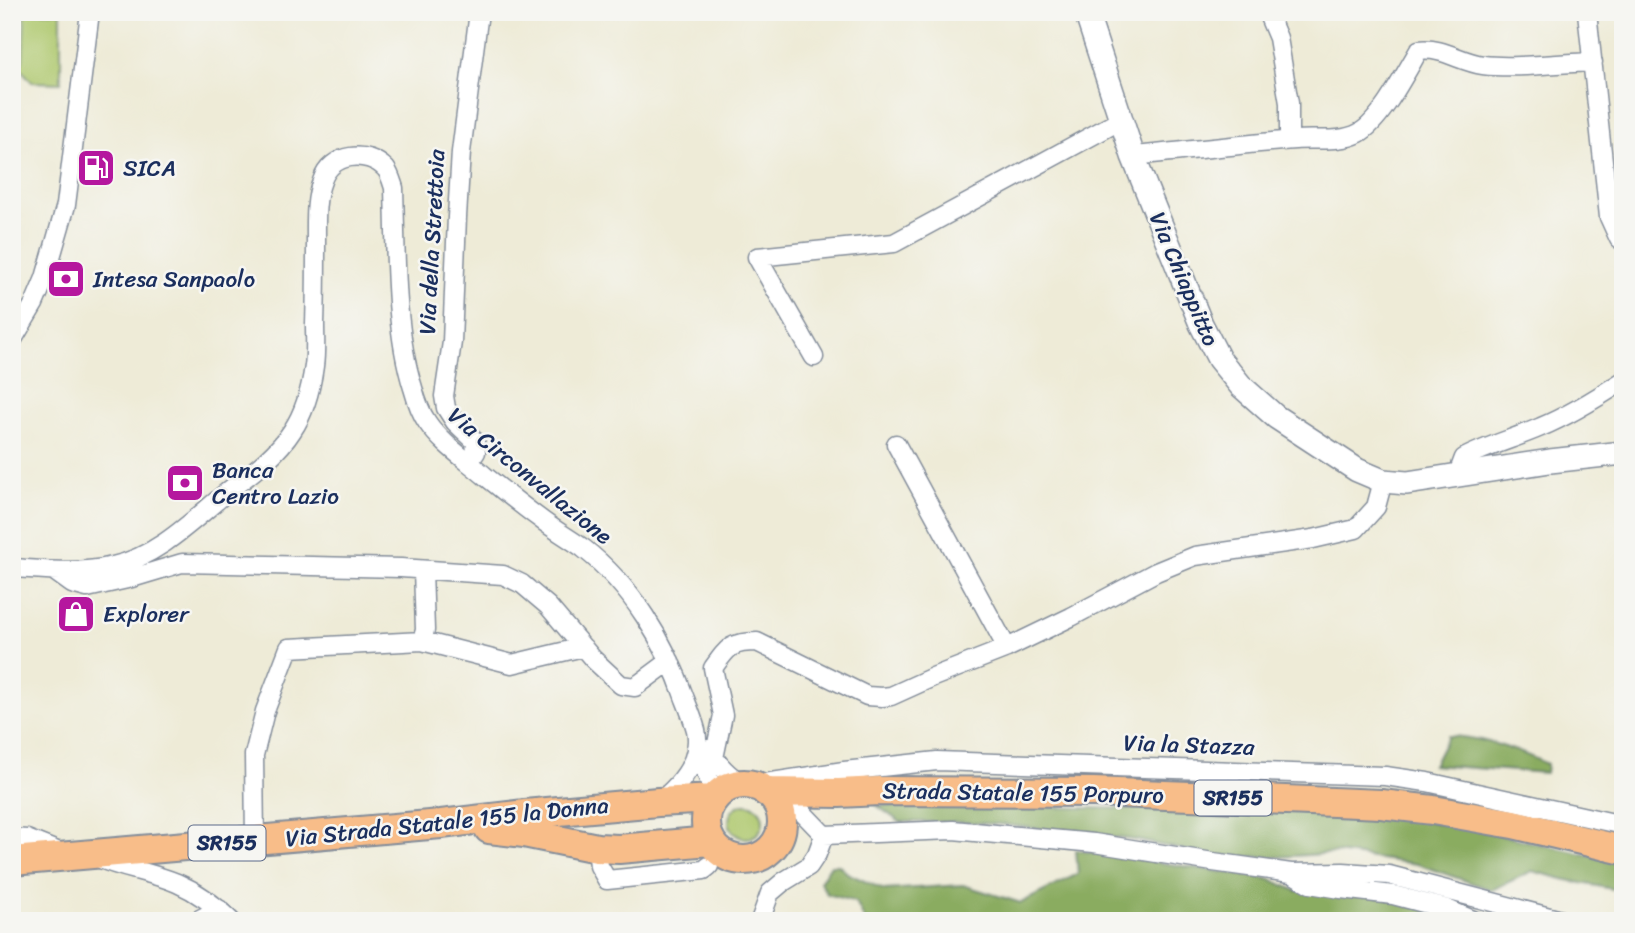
<svg xmlns="http://www.w3.org/2000/svg" width="1635" height="933" viewBox="0 0 1635 933" font-family="Sriracha,sans-serif">
<style>
.green{fill:#aec86d;stroke:#647c66;stroke-width:2}
.forest{fill:#8aac60;stroke:#526e5f;stroke-width:2}
.lines{fill:none;stroke-linecap:round;stroke-linejoin:round}
.minor-casing{stroke:#848d9a;stroke-width:21}
.tertiary-casing{stroke:#848d9a;stroke-width:26}
.primary-casing{stroke:#848d9a;stroke-width:32}
.minor{stroke:#fff;stroke-width:18}
.tertiary{stroke:#fff;stroke-width:23}
.primary{stroke:#f8bd89;stroke-width:28}
.labels{text-anchor:middle;dominant-baseline:central;stroke-width:5;stroke-linejoin:round;paint-order:stroke}
.shield{fill:#f6f6f2;stroke:#5d6b8a;stroke-width:2}
.shield-label{font-size:21px;font-weight:bold;fill:#1b2f5e}
.poi-label{font-size:23px;fill:#1b2f5e;stroke:#f6f6f2;text-anchor:start}
.street-label{font-size:23px;fill:#1b2f5e;stroke:#f6f6f2}
</style>
<rect width="100%" height="100%" fill="#f6f6f2"/>
<filter id="ink" filterUnits="userSpaceOnUse"><feTurbulence type="fractalNoise" baseFrequency=".0143" numOctaves="2"/><feDisplacementMap in="SourceGraphic" scale="14" xChannelSelector="R" yChannelSelector="G"/><feConvolveMatrix kernelMatrix="1 2 1 2 8 2 1 2 1" color-interpolation-filters="sRGB"/></filter>
<filter id="wash" filterUnits="userSpaceOnUse"><feTurbulence type="fractalNoise" baseFrequency=".00686" numOctaves="4" result="noise"/><feDisplacementMap in="SourceGraphic" scale="28" xChannelSelector="R" yChannelSelector="G"/><feGaussianBlur stdDeviation="1.57" result="paint"/><feColorMatrix in="noise" values="0 0 0 0 0 0 0 0 0 0 0 0 0 0 0 0 0 1.4 0 .05"/><feComposite in="paint" operator="in"/></filter>
<g filter="url(#wash)">
<rect width="100%" height="100%" fill="#eeebd7"/>
<path class="green" d="M 25,12 L 61,12 L 61,83 L 32,82 L 20,68 L 23,60 Z
M729 821a17 17 0 1 1 34 0a17 17 0 1 1-34 0Z"/>
<path class="forest" d="M 1448,736 C 1479,736 1519,751 1547,764 L 1546,773 L 1433,765 Z
M 876,805 L 1369,812 L 1470,828 L 1623,863 L 1623,891 L 1571,881 L 1532,871 L 1492,890 L 1417,864 L 1336,853 L 1279,857 L 1214,856 L 1135,840 L 998,824 L 955,822 L 900,822 Z
M 1076,850 L 1269,879 L 1297,891 L 1323,888 L 1466,912 L 1484,921 L 865,921 L 856,902 L 827,894 L 820,882 L 831,865 L 839,865 L 847,873 L 884,890 L 963,885 L 1021,903 L 1078,874 Z"/>
</g>
<g filter="url(#ink)">
<g class="lines">
<defs>
<path id="minor" d="M 1267,12 L 1278,38 L 1289,103 L 1289,140
M 1587,12 L 1609,217 L 1619,239 L 1623,240
M 1133,156 C 1187,151 1241,144 1295,140 C 1315,138 1340,143 1359,133 C 1381,121 1406,72 1419,50 C 1443,47 1460,62 1483,65 C 1516,69 1558,63 1593,62
M 12,341 L 34,304 L 45,278 L 66,205 L 90,12
M 814,357 L 757,257 L 894,243 L 1121,120
M 896,444 L 1007,648
M 469,462 L 476,452 L 475,441 L 455,422 L 446,408 L 444,396 L 452,342 L 457,217 L 461,152 L 479,12
M 1458,474 L 1464,458 C 1489,445 1516,438 1541,427 C 1570,415 1597,398 1623,381
M 12,568 C 45,570 80,574 113,566 C 158,556 192,521 227,492 C 250,474 276,456 292,431 C 305,412 311,388 314,366 C 316,352 315,337 315,324 C 316,295 316,267 316,239 C 316,220 315,199 322,181 C 331,153 367,149 386,169 C 390,174 392,182 394,188 C 396,252 394,328 413,388 C 416,399 420,412 427,422 C 441,443 465,459 485,476 C 503,490 521,505 539,518 C 553,529 569,538 583,548 C 631,585 666,643 685,699 C 689,709 693,719 696,730 C 702,759 681,784 660,801
M 54,571 L 72,584 L 87,588 L 132,578 L 182,563 L 401,568 L 503,575 L 522,584 L 548,606 L 593,659 L 621,685 L 635,687 L 670,661
M 422,641 L 425,630 L 423,570
M 696,748 L 716,797
M 708,749 C 718,764 728,776 745,785
M 714,758 L 723,715 L 713,668 C 728,647 731,642 757,642 L 867,696 L 882,697 L 891,696 L 933,677 L 1007,648 L 1071,617 L 1156,572 L 1195,556 L 1313,539 L 1356,529 L 1376,507 L 1383,481
M 751,785 L 844,771 L 937,761 L 1385,776 L 1427,782 L 1623,825
M 799,809 L 824,835 L 953,830 L 1094,843 L 1213,862 L 1291,873 L 1343,872 L 1389,875 L 1565,921
M 12,838 L 27,839 L 62,853
M 255,841 L 254,755 L 265,711 L 289,648 L 422,641 L 512,664 L 583,647
M 597,848 L 599,866 L 607,880 L 704,870 L 709,866
M 98,858 C 123,869 151,872 177,883 C 198,892 215,905 231,921
M 1293,874 L 1310,884 L 1341,889 L 1393,895 L 1447,909 L 1475,921
M 196,921 L 219,909
M 760,921 L 770,893 L 783,882 L 809,866 L 817,854 L 824,835"/>
<path id="tertiary" d="M 1086,12 L 1133,156 L 1201,324 L 1219,359 L 1241,386 L 1276,417 L 1357,470 L 1383,481 L 1407,483 L 1550,461 L 1623,453"/>
<path id="primary" d="M706 822a38 38 0 1 1 76 0a38 38 0 1 1-76 0Z
M 766,792 L 839,793 L 879,791 L 1093,792 L 1381,804 L 1433,810 L 1513,824 L 1623,850
M 489,829 L 524,833 L 597,848 L 619,849 L 710,841
M 12,861 L 441,824 L 525,814 L 658,802 L 714,799"/>
</defs>
<use href="#minor" class="minor-casing"/>
<use href="#tertiary" class="tertiary-casing"/>
<use href="#primary" class="primary-casing"/>
<use href="#minor" class="minor"/>
<use href="#tertiary" class="tertiary"/>
<use href="#primary" class="primary"/>
</g>
</g>
<defs>
<symbol id="fuel-square" viewBox="-11 -11 22 22"><rect x="-9" y="-9" width="18" height="18" rx="4" fill="#b5179e" stroke="#f6f6f2"/><path d="M-5.5-6h7V0h2V4h1.3V-2.5L3-4.5l.8-.8L6-3V5H2.5V1h-1V6h-7ZM-4.2-4.7v3.2H.2V-4.7Z" fill="#fff"/></symbol>
<symbol id="bank-square" viewBox="-11 -11 22 22"><rect x="-9" y="-9" width="18" height="18" rx="4" fill="#b5179e" stroke="#f6f6f2"/><path d="M-6-4H6V4H-6ZM0-2.3a2.3 2.3 0 1 0 0 4.6a2.3 2.3 0 1 0 0-4.6Z" fill="#fff"/></symbol>
<symbol id="shop-square" viewBox="-11 -11 22 22"><rect x="-9" y="-9" width="18" height="18" rx="4" fill="#b5179e" stroke="#f6f6f2"/><path d="M-5-2.5h2.3a2.7 3.5 0 0 1 5.4 0H5L5.5 6h-11ZM-1.5-2.5h3a1.5 2.3 0 0 0-3 0Z" fill="#fff"/></symbol>
</defs>
<g fill-rule="evenodd">
<use href="#fuel-square" x="74" y="146" width="44" height="44"/>
<use href="#bank-square" x="44" y="257" width="44" height="44"/>
<use href="#bank-square" x="163" y="461" width="44" height="44"/>
<use href="#shop-square" x="54" y="592" width="44" height="44"/>
</g>
<g class="labels">
<g class="shield">
<rect x="1194.5" y="780.5" width="77" height="35" rx="5"/>
<rect x="188.5" y="825.5" width="77" height="35" rx="5"/>
</g>
<g class="shield-label">
<text x="1233" y="798">SR155</text>
<text x="227" y="843">SR155</text>
</g>
<g class="poi-label">
<text x="123" y="168">SICA</text>
<text x="93" y="279">Intesa Sanpaolo</text>
<text x="212" y="470">Banca<tspan x="212" dy="26">Centro Lazio</tspan></text>
<text x="103" y="614">Explorer</text>
</g>
<g class="street-label">
<text transform="translate(432 242) rotate(-87)">Via della Strettoia</text>
<text transform="translate(1184 279) rotate(67)">Via Chiappitto</text>
<text transform="translate(530 476) rotate(39)">Via Circonvallazione</text>
<text transform="translate(1189 745) rotate(2)">Via la Stazza</text>
<text transform="translate(1023 793) rotate(1)">Strada Statale 155 Porpuro</text>
<text transform="translate(447 822) rotate(-6)">Via Strada Statale 155 la Donna</text>
</g>
</g>
<rect width="1635" height="933" fill="none" stroke="#f6f6f2" stroke-width="42"/>
</svg>
